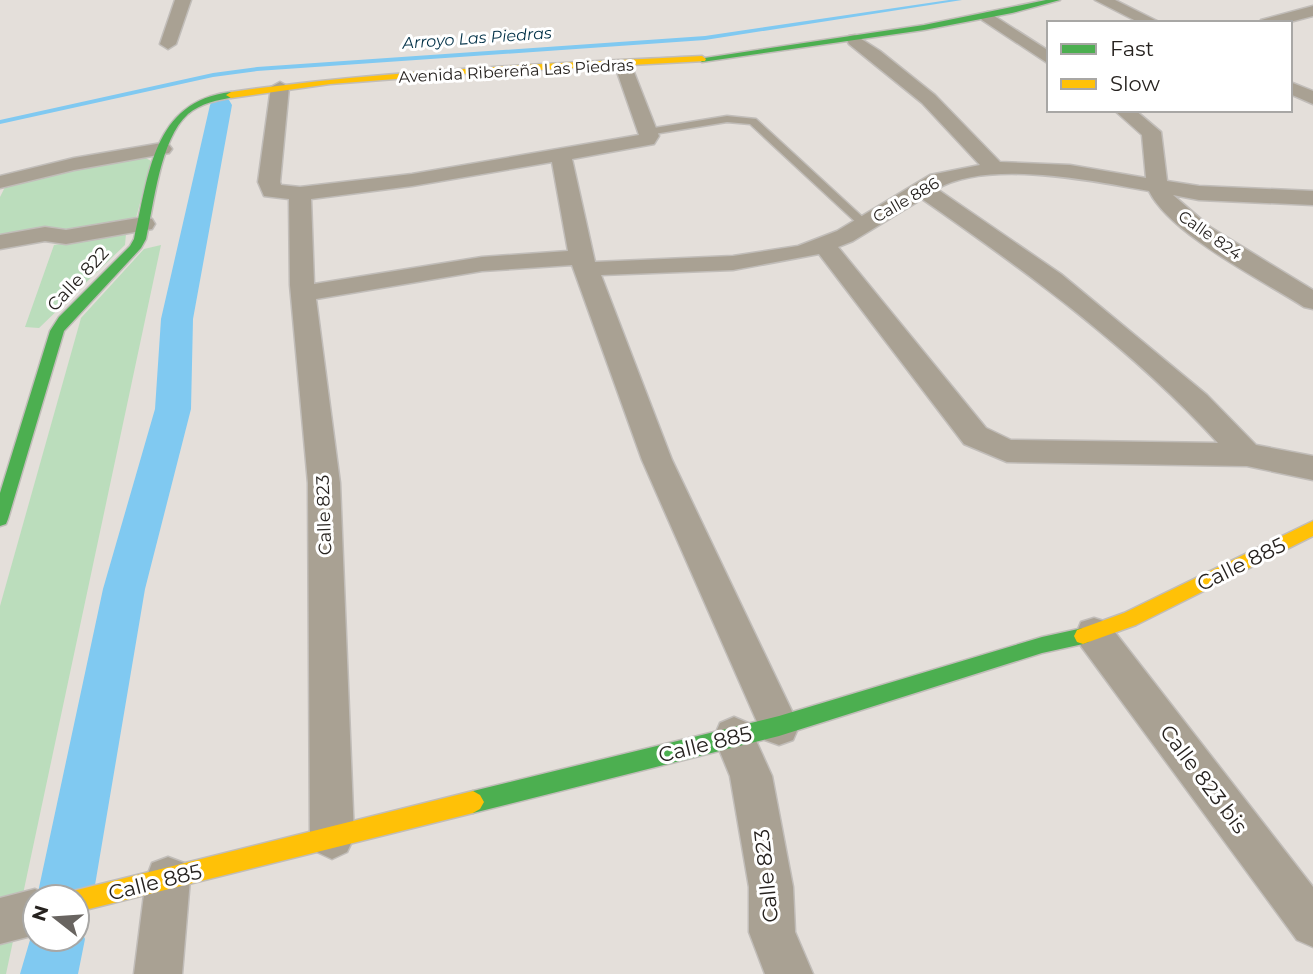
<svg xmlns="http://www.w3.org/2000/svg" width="1313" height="974" viewBox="0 0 1313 974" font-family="Montserrat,sans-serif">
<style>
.green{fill:#bbddbc}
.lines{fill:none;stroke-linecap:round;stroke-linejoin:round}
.stream{fill:#80c9f1;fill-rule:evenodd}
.canal{fill:#80c9f1;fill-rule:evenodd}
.lane-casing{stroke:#c1bdb9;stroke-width:3}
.street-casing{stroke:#c1bdb9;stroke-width:3}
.fast-casing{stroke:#c1bdb9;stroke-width:3}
.slow-casing{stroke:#c1bdb9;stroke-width:3}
.lane{fill:#a9a193;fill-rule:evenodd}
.street{fill:#a9a193;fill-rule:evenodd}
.fast{fill:#4caf50;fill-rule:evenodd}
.slow{fill:#ffc107;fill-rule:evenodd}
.labels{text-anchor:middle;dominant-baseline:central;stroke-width:6;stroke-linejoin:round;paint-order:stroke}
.far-water-label{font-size:16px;font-style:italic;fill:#003047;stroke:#fff}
.far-street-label{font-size:16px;fill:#26221f;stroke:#fff}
.street-label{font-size:18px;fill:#26221f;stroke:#fff}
.near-street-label{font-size:21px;fill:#26221f;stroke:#fff}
</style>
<rect width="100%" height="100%" fill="#e4dfda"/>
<path class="green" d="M 130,157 L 146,158 L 151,161 L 135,222 L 0,239 L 0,197 L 5,187 Z
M 126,234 L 125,245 L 39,328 L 25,327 L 54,245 Z
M 161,245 L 6,974 L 0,974 L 0,606 L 81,318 L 144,249 Z"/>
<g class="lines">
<path class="stream" d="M 949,0 L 962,0 L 705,40 L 257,71 L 213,77 L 0,124 L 0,120 L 213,73 L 257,67 L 705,36 Z"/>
<path class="canal" d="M 221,98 L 229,100 L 232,105 L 193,319 L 191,409 L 145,589 L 93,897 L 85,917 L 77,919 L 85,939 L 78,974 L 20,974 L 35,923 L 35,939 L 77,939 L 77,897 L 37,897 L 103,589 L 155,409 L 161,319 L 210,105 L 213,100 Z"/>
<defs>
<path id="lane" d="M 727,116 L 756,119 L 868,222 L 868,226 L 860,226 L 750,124 L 727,122 L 648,135 L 643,132 L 648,129 Z"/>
<path id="street" d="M 175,0 L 191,0 L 176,44 L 168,49 L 160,44 Z
M 1095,0 L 1115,0 L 1161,23 L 1140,23 Z
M 1313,6 L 1313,16 L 1286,23 L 1259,23 L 1261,20 Z
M 988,12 L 1049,51 L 1049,64 L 982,20 L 980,17 L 982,14 Z
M 855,35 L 880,51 L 935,95 L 1000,162 L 1070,165 L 1146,178 L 1142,135 L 1114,110 L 1135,110 L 1161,132 L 1167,181 L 1199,186 L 1313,191 L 1313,205 L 1199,200 L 1173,195 L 1210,227 L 1313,290 L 1313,309 L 1304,307 C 1262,280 1170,234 1149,191 C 1093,181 988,159 937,189 L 1061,274 L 1207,395 L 1256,445 L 1313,456 L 1313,480 L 1247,466 L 1007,462 L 964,444 L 819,254 L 733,270 L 601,275 L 672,460 L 799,726 L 793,740 L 779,745 L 765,740 L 642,460 L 572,265 L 482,271 L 316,299 L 340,483 L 354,837 L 347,852 L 332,859 L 317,852 L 310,837 L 308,483 L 290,285 L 289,199 L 264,196 L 258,182 L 271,87 L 280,82 L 289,87 L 280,182 L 281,185 L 300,187 L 412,174 L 639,135 L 615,66 L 618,62 L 630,62 L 659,136 L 654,144 L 572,159 L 595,262 L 733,256 L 798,246 L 837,231 L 930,175 L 980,165 L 922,103 L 849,44 L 847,40 L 849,36 ZM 552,162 L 568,251 L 482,257 L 314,284 L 311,199 L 412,186 ZM 922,199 C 1027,272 1131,348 1218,443 L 1011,440 L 986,428 L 838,247 L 853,241 Z
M 1290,82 L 1313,91 L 1313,104 L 1290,94 Z
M 162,143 L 169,145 L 172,149 L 169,153 L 74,170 L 0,188 L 0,176 L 74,158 Z
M 144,217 L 152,219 L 155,224 L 152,229 L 66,244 L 45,241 L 0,249 L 0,235 L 45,227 L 66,230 Z
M 1094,618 L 1107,622 L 1313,887 L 1313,947 L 1297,940 L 1081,646 L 1076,634 L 1081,622 Z
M 734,717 L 748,723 L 772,776 L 793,887 L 795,932 L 813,974 L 765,974 L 749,932 L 749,887 L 730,776 L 714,737 L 720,723 Z
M 168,857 L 184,863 L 190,879 L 182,974 L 134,974 L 146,879 L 152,863 Z
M 35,889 L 52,897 L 35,897 L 35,935 L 0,944 L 0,898 Z"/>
<path id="fast" d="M 1046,0 L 1060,0 L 1012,13 L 924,30 L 702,62 L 698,59 L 924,25 Z
M 231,92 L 234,93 L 234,97 C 218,100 201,103 188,114 C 160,139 154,204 146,239 L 141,248 L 64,331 L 8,519 L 6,524 L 0,526 L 0,493 L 50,331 L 59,317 L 130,246 L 134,239 C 149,176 152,101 231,92 Z
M 1083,628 L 1089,630 L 1092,636 L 1089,642 L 1083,644 L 1042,653 L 779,736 L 473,813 L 466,809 L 462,802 L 466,795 L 473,791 L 779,716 L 1042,637 Z"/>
<path id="slow" d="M 702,56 L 706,59 L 705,61 L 461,74 L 330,84 L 231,98 L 226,95 L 231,92 C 387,70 544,64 702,56 Z
M 1313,521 L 1313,536 L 1136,625 L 1083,644 L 1077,642 L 1074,636 L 1077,630 L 1124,613 Z
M 473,791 L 480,795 L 484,802 L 480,809 L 473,813 L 77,912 L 77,897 L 67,897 L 69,893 L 77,890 Z"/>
</defs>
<use href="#lane" class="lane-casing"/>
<use href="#street" class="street-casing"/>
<use href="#fast" class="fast-casing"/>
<use href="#slow" class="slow-casing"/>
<use href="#lane" class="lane"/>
<use href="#street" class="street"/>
<use href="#fast" class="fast"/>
<use href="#slow" class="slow"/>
</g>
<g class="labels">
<g class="far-water-label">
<text transform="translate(477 38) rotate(-4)">Arroyo Las Piedras</text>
</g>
<g class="far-street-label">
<text transform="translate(516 71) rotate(-3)">Avenida Ribereña Las Piedras</text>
<text transform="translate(906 200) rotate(-30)">Calle 886</text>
<text transform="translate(1210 235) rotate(35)">Calle 824</text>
</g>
<g class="street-label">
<text transform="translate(78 279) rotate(-47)">Calle 822</text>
<text transform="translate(324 515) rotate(-92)">Calle 823</text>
</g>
<g class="near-street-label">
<text transform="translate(1241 564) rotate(-26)">Calle 885</text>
<text transform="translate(705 744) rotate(-14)">Calle 885</text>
<text transform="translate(1204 779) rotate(53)">Calle 823 bis</text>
<text transform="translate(766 876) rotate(-96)">Calle 823</text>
<text transform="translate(155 882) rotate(-14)">Calle 885</text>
</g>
</g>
<rect x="1047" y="21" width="245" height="91" fill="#ffffff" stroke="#a8a7a5" stroke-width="2"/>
<rect x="1061" y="44" width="35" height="10" fill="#4caf50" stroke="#a8a7a5" stroke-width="2"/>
<text x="1110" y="56" font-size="21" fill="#26221f">Fast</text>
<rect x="1061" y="79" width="35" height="10" fill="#ffc107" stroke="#a8a7a5" stroke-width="2"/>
<text x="1110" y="91" font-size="21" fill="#26221f">Slow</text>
<g transform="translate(56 918) rotate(287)"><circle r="33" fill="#ffffff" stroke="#a8a7a5" stroke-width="2"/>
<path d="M0-5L12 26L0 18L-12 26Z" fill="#686460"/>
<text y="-10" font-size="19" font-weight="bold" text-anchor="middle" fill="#26221f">N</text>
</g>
</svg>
